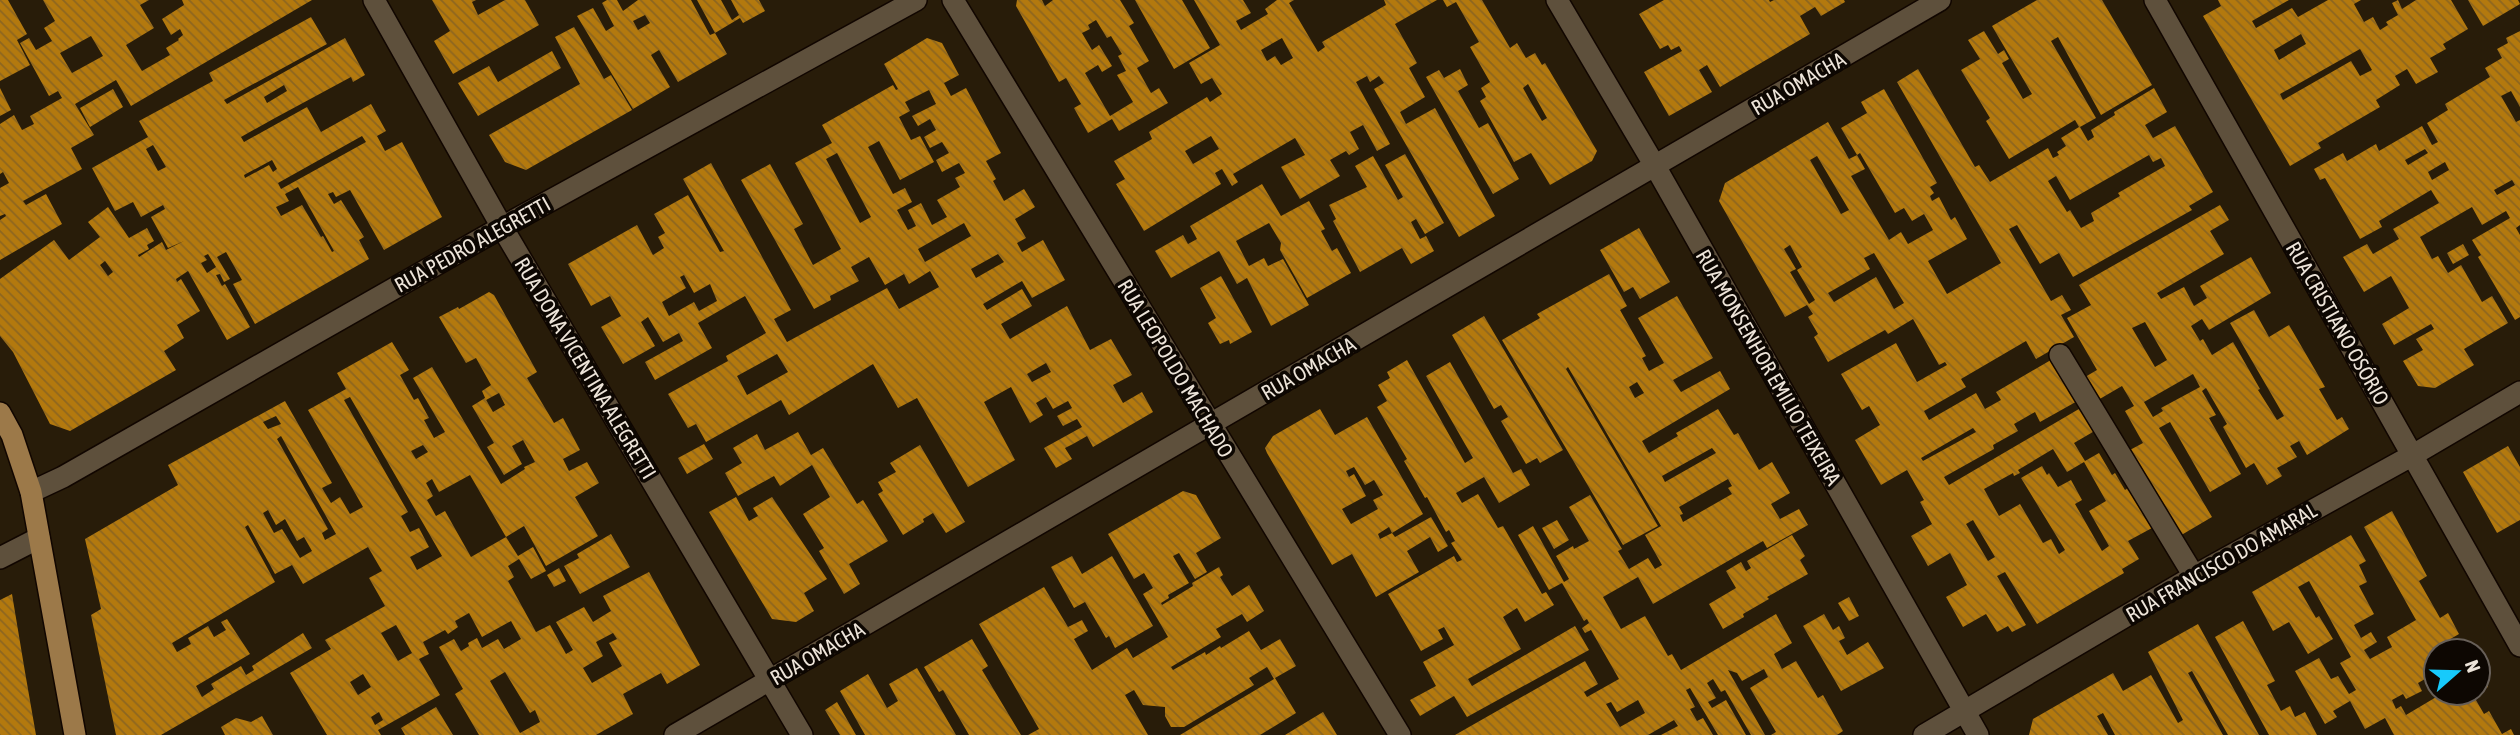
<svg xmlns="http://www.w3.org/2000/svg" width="2520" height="735" viewBox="0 0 2520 735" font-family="'Asap Condensed',sans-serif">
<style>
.building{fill:url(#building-back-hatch);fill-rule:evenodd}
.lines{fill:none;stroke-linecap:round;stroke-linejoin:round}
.minor-casing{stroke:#110600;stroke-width:24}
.major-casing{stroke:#110600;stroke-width:24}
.minor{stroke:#5e503c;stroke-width:21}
.major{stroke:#9c7949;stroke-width:21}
.labels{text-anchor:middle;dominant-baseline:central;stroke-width:7;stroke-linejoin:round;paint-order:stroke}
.street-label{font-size:21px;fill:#ede4d9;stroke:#0d0702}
</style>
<defs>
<pattern id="building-back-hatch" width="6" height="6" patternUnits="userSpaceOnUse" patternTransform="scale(1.75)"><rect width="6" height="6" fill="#b3790e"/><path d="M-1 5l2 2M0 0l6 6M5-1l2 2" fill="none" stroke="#8d6620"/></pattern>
</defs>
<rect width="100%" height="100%" fill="#281c09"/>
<path class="building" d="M 0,0 L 8,0 L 27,34 L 17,40 L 30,65 L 0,81 Z
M 43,0 L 149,0 L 140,5 L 154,28 L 126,45 L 142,71 L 170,55 L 166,48 L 179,40 L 178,39 L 183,35 L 180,29 L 171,35 L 162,19 L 184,5 L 182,0 L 312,0 L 131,106 L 116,80 L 75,104 L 94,135 L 71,148 L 82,169 L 23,201 L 26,205 L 46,194 L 62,224 L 0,260 L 0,220 L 6,216 L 5,214 L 0,216 L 0,188 L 9,183 L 3,172 L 0,174 L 0,124 L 14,115 L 22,130 L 34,124 L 30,116 L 62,98 L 58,91 L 49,96 L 20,43 L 29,38 L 36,50 L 52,41 L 44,28 L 55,21 ZM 91,36 L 103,56 L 72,73 L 60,53 Z
M 432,0 L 476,0 L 472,2 L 478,15 L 505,0 L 525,0 L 539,25 L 453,74 L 434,41 L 450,31 Z
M 607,0 L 617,0 L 623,11 L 638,0 L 691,0 L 710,35 L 715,33 L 727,54 L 678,82 L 659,50 L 651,55 L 670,87 L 633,109 L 577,16 L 593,8 L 606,31 L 614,26 L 602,3 ZM 645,15 L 650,23 L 638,30 L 633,21 Z
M 697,0 L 721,0 L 732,20 L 739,15 L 731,0 L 759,0 L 765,11 L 743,23 L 740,18 L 715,33 Z
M 1017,0 L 1042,0 L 1045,6 L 1053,0 L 1120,0 L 1134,23 L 1129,26 L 1149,61 L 1137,68 L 1151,93 L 1159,88 L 1168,103 L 1119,131 L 1112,119 L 1088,133 L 1074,108 L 1081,104 L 1066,78 L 1059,82 L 1016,6 ZM 1096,20 L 1107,38 L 1111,36 L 1122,54 L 1118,56 L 1126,71 L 1117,75 L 1133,102 L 1110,116 L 1085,73 L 1098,65 L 1102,72 L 1112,66 L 1099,45 L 1092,50 L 1082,33 L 1090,29 L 1088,25 Z
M 1135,0 L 1182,0 L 1210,48 L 1174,69 Z
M 1194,0 L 1243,0 L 1251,13 L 1236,21 L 1241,30 L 1268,14 L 1265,9 L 1277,0 L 1294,0 L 1289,3 L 1318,52 L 1325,47 L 1322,42 L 1386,5 L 1384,0 L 1437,0 L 1395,24 L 1417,63 L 1409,68 L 1425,97 L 1400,112 L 1406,124 L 1435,108 L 1495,216 L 1459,237 L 1374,89 L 1384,83 L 1379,76 L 1370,82 L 1367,76 L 1356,82 L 1390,144 L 1377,151 L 1363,125 L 1350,132 L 1359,149 L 1349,155 L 1346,151 L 1330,160 L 1340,176 L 1300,199 L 1281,167 L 1305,155 L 1295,138 L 1233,174 L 1238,182 L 1232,186 L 1222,169 L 1215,173 L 1221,184 L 1144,231 L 1116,184 L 1125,179 L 1114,161 L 1152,139 L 1149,132 L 1207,97 L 1210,102 L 1222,94 L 1212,78 L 1201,84 L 1189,63 L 1220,45 ZM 1282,38 L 1293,58 L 1281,65 L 1275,56 L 1267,61 L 1261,50 ZM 1211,136 L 1219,149 L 1193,164 L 1185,151 Z
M 1443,0 L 1482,0 L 1510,48 L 1517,43 L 1526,58 L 1535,53 L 1542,65 L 1545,63 L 1597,151 L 1592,161 L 1550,185 L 1531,153 L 1514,162 L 1480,101 L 1486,97 L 1481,88 L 1490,82 L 1470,47 L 1479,42 L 1456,2 L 1447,7 ZM 1528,84 L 1547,118 L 1542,121 L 1529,99 L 1523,88 Z
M 1664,0 L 1769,0 L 1770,2 L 1774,0 L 1844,0 L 1845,2 L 1821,16 L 1815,7 L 1800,16 L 1810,34 L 1720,87 L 1707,65 L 1699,70 L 1712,92 L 1669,116 L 1644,72 L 1682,51 L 1679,46 L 1671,50 L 1668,45 L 1660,49 L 1639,14 Z
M 2037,0 L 2102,0 L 2152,85 L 2101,115 L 2058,37 L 2051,41 L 2096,118 L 2080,127 L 2088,141 L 2094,137 L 2091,130 L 2115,115 L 2114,112 L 2154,88 L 2167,112 L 2145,125 L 2153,138 L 2175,126 L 2213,192 L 2189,206 L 2192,210 L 2073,277 L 2059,253 L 2040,264 L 2017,225 L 2009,229 L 2051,301 L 2062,295 L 2071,310 L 2061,315 L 2074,337 L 2036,359 L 2026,341 L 1961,379 L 1966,387 L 1924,411 L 1929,420 L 1976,393 L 1985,409 L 2001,400 L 1996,392 L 2056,357 L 2081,399 L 2040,422 L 2035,412 L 2014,424 L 2018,431 L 1993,445 L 1994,449 L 1944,477 L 1949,485 L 2084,406 L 2098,429 L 2074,443 L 2085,461 L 2099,453 L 2112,475 L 2115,473 L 2125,490 L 2129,487 L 2152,528 L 2128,541 L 2139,559 L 2122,569 L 2124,573 L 2037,624 L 2005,572 L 1997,576 L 2026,625 L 2012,632 L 2008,626 L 1997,632 L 1986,614 L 1963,627 L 1946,597 L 1967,585 L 1950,553 L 1928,566 L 1911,536 L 1932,524 L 1920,502 L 1924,500 L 1907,470 L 1881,485 L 1855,440 L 1880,425 L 1869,406 L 1862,410 L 1841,374 L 1896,343 L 1917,382 L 1947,365 L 1945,362 L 1939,365 L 1913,319 L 1888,334 L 1885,330 L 1828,362 L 1814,337 L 1818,334 L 1808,317 L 1813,314 L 1807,305 L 1785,317 L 1719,201 L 1725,183 L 1828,122 L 1849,159 L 1857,155 L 1865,169 L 1851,176 L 1889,240 L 1901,232 L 1908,244 L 1933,230 L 1924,214 L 1912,221 L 1904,208 L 1895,213 L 1860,153 L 1857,155 L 1841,128 L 1867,113 L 1861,102 L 1884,89 L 1937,183 L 1930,187 L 1934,193 L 1930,196 L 1932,201 L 1939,197 L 1951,220 L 1955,217 L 1967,239 L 1928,261 L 1947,294 L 2001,263 L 1897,82 L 1918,69 L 1975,167 L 1979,165 L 1990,182 L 2048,148 L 2053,158 L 2059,155 L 2057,152 L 2066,146 L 2061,138 L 2079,127 L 2075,120 L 2009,159 L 1986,121 L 1990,118 L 1961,70 L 1980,59 L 1968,40 L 1984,31 L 1998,54 L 2004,50 L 2009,59 L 2002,63 L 2023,99 L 2032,94 L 1992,26 ZM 2149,155 L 2153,162 L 2161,158 L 2165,166 L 2118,193 L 2120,196 L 2091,213 L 2094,221 L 2081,228 L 2070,210 L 2067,212 L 2048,181 L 2056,176 L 2070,200 ZM 1817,156 L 1849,210 L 1841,214 L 1810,160 ZM 1790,245 L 1802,267 L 1797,270 L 1815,300 L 1809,304 L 1790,272 L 1796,269 L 1784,249 ZM 1874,253 L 1904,303 L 1894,309 L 1876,277 L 1834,302 L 1828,293 L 1870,269 L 1864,258 ZM 1973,428 L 1976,432 L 1923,461 L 1921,458 ZM 2053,449 L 2067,472 L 2084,462 L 2106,501 L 2089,511 L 2109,546 L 2102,551 L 2075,504 L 2082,500 L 2071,480 L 2058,487 L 2049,473 L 2047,475 L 2042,466 L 2021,478 L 2065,550 L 2059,554 L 2051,539 L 2043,543 L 2020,504 L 1999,516 L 1984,489 L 2013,473 L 2014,476 L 2020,473 L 2018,470 ZM 1973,520 L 1995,557 L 1988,561 L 1966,524 Z
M 2218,0 L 2289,0 L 2252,21 L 2256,28 L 2292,8 L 2298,17 L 2328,0 L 2361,0 L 2354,4 L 2364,22 L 2373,17 L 2380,30 L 2388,25 L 2386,22 L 2398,15 L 2392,3 L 2398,0 L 2402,9 L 2416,0 L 2451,0 L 2468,29 L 2443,44 L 2446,49 L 2430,58 L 2438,72 L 2416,84 L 2407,69 L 2395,76 L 2400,85 L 2376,100 L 2380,107 L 2318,143 L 2321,148 L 2290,166 L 2203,16 L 2221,6 ZM 2301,34 L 2306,44 L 2279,60 L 2274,50 ZM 2360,49 L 2372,70 L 2360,76 L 2351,61 L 2283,100 L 2280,94 Z
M 2468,0 L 2518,0 L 2520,4 L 2483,26 Z
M 311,17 L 327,44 L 224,100 L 227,104 L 345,38 L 365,75 L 353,82 L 351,77 L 275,118 L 241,137 L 244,142 L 307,107 L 321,132 L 371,104 L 386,131 L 377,136 L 385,151 L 402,142 L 442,217 L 384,250 L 350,190 L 336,197 L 333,192 L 328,194 L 334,204 L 341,200 L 364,237 L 359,240 L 369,259 L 255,324 L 233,284 L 242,280 L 226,252 L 217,257 L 230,279 L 224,282 L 220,274 L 216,275 L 222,286 L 225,284 L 250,327 L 227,340 L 188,271 L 176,279 L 177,282 L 181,279 L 200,311 L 177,325 L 184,338 L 164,351 L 176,370 L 70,431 L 50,424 L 13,352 L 0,336 L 0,279 L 54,240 L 69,260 L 100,237 L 88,222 L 108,207 L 129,238 L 147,228 L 154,241 L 147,245 L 149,249 L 138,255 L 139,257 L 162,242 L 166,250 L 184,241 L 168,248 L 151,217 L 165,209 L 163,205 L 141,217 L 133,202 L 115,211 L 92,168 L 148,137 L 139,121 L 213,81 L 209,73 ZM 284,85 L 287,91 L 267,103 L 264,97 ZM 362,136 L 366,142 L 281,189 L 278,183 ZM 153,145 L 166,167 L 158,171 L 146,149 ZM 272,160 L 277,169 L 273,172 L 269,165 L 245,178 L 244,175 ZM 298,187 L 334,251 L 332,252 L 323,236 L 321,237 L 302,205 L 281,216 L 276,207 L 289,201 L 285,194 ZM 208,254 L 216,267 L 207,273 L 201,263 L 207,260 L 204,256 ZM 105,261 L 113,272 L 108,276 L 100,265 Z
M 574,27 L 604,79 L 611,75 L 632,110 L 526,170 L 505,162 L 489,135 L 580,84 L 555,37 Z
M 2520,31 L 2520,107 L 2511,91 L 2501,96 L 2516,122 L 2520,120 L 2520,225 L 2516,228 L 2520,235 L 2520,317 L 2515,320 L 2478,257 L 2481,255 L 2472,240 L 2510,218 L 2506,211 L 2482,225 L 2472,207 L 2420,237 L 2432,259 L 2438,256 L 2448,273 L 2461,265 L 2482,302 L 2492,296 L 2508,323 L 2464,349 L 2474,365 L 2435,388 L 2418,386 L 2403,361 L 2423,350 L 2416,339 L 2434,329 L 2431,324 L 2394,345 L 2382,324 L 2409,308 L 2391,276 L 2364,292 L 2343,257 L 2367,244 L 2373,254 L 2399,239 L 2393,229 L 2439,203 L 2431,190 L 2379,221 L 2382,227 L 2360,239 L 2325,178 L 2320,180 L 2314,169 L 2343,153 L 2347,161 L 2376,144 L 2379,151 L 2422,126 L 2432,145 L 2438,142 L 2427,123 L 2448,110 L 2445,104 L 2490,77 L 2485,68 L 2502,58 L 2497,49 L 2508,43 L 2506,38 ZM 2425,149 L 2428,153 L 2408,165 L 2405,160 ZM 2445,162 L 2449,170 L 2432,180 L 2428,172 ZM 2512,180 L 2515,185 L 2497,195 L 2494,190 Z
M 927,38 L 942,43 L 959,75 L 944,83 L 951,96 L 966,88 L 1001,153 L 986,161 L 996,179 L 993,181 L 1004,201 L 1024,189 L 1035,207 L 1015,219 L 1026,238 L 1017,243 L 1022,252 L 1043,240 L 1065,280 L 1032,298 L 1022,281 L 983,304 L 987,310 L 1022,289 L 1032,306 L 1001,324 L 1010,339 L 1067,306 L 1090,350 L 1111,339 L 1132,375 L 1113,385 L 1123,403 L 1142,392 L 1153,412 L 1093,447 L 1087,436 L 1073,444 L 1065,448 L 1072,459 L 1056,468 L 1044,448 L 1082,427 L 1077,419 L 1063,426 L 1057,416 L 1072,408 L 1068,401 L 1053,409 L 1046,397 L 1036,403 L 1043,415 L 1030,423 L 1011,387 L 984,402 L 1015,460 L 968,487 L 917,398 L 898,408 L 873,364 L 789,415 L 781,400 L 706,442 L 696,424 L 688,428 L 668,394 L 728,361 L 726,356 L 766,333 L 745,296 L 698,323 L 712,348 L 655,380 L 645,362 L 683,341 L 679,333 L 663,342 L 648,317 L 641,322 L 655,346 L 623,364 L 601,327 L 621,316 L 610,296 L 591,306 L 568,264 L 637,225 L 653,255 L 664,248 L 658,237 L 665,233 L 654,214 L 688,195 L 720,252 L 724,251 L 683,179 L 711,163 L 791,310 L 774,319 L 787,342 L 887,288 L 899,309 L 939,287 L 930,271 L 909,284 L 904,274 L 885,285 L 869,257 L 851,267 L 859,281 L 830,296 L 831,300 L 814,309 L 741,180 L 770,164 L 803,224 L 794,229 L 813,265 L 841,249 L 795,163 L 832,143 L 822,125 L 893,85 L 896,90 L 898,89 L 884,64 ZM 929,90 L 936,104 L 912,116 L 918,126 L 930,119 L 936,130 L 924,137 L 930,148 L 942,142 L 949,153 L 936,160 L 942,172 L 959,163 L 965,173 L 955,178 L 960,187 L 937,200 L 947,217 L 932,225 L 921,203 L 908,210 L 916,226 L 908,230 L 897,210 L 912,202 L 905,188 L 893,194 L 868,147 L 879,141 L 900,180 L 934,162 L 920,136 L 911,140 L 899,117 L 910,111 L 905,102 ZM 837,153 L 871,217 L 860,223 L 826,159 ZM 964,223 L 971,236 L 925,262 L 918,249 ZM 998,254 L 1004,262 L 976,278 L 971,269 ZM 684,275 L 694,293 L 710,284 L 717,301 L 699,311 L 694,302 L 669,316 L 662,302 L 686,288 L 680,277 ZM 777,354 L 788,372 L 747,395 L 737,376 ZM 1046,363 L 1051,372 L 1032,382 L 1027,374 Z
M 552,51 L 561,68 L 478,116 L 458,83 L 489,66 L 498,82 Z
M 1460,69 L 1468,85 L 1458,91 L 1479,128 L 1488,123 L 1519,179 L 1493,194 L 1426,77 L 1439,70 L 1444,78 Z
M 0,88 L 11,110 L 0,116 Z
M 113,89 L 123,107 L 90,127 L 80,108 Z
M 1405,154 L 1444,223 L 1425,234 L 1416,219 L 1411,222 L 1420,239 L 1426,236 L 1434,251 L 1411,264 L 1402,248 L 1360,272 L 1333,221 L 1336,219 L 1329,205 L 1367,187 L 1355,166 L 1373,156 L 1398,200 L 1403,197 L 1385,165 Z
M 1262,184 L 1281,216 L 1309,201 L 1325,229 L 1321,231 L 1332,251 L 1337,248 L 1351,273 L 1307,298 L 1280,250 L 1281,243 L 1269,223 L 1236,241 L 1249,266 L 1264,258 L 1268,266 L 1283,259 L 1309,305 L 1271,326 L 1247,278 L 1237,284 L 1219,251 L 1171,278 L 1155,251 L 1183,235 L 1188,244 L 1197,239 L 1190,226 Z
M 2220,205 L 2229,220 L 2210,231 L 2224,254 L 2157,293 L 2161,299 L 2184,287 L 2194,306 L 2207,298 L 2200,286 L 2251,257 L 2271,293 L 2209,330 L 2202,319 L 2191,326 L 2200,341 L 2203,339 L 2212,355 L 2233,342 L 2260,389 L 2258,390 L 2277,420 L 2284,416 L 2230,323 L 2254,310 L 2269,337 L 2289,325 L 2325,387 L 2319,389 L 2337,420 L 2342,417 L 2349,429 L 2307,455 L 2299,441 L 2290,446 L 2297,457 L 2277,468 L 2282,476 L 2267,485 L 2254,463 L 2246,468 L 2223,427 L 2227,424 L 2206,388 L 2202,391 L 2216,415 L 2209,418 L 2241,474 L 2210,492 L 2170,422 L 2159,428 L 2212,517 L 2178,537 L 2128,451 L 2143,443 L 2125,411 L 2134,406 L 2122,386 L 2098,400 L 2085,377 L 2097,370 L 2067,318 L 2091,305 L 2079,285 ZM 2145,322 L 2167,360 L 2155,367 L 2132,328 ZM 2193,374 L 2200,387 L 2161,408 L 2163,411 L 2153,417 L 2144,402 Z
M 1639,228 L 1670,282 L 1640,299 L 1633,287 L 1624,292 L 1600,250 Z
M 2463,244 L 2469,255 L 2453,264 L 2447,253 Z
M 1609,274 L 1627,306 L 1620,310 L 1646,356 L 1642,358 L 1649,371 L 1664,363 L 1638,318 L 1677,296 L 1713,358 L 1673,380 L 1681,392 L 1720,371 L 1730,389 L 1642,441 L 1649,453 L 1678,436 L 1676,433 L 1718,409 L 1734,435 L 1738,433 L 1759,470 L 1772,462 L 1790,493 L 1771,504 L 1780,519 L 1799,509 L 1808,525 L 1767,548 L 1763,541 L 1653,604 L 1638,577 L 1603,597 L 1621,629 L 1645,616 L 1668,656 L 1672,654 L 1681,670 L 1776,614 L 1792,643 L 1774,654 L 1782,669 L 1796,661 L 1818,698 L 1823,695 L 1843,731 L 1837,735 L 1771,735 L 1776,732 L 1750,688 L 1768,677 L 1764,669 L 1742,681 L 1737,673 L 1728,670 L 1765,735 L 1751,735 L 1725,690 L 1721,692 L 1713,679 L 1707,683 L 1716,698 L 1708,702 L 1712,708 L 1726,700 L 1746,735 L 1718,735 L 1690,688 L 1686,690 L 1695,707 L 1690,709 L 1697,721 L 1703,718 L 1713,735 L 1661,735 L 1678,726 L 1674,720 L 1648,735 L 1455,735 L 1585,661 L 1598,684 L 1584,692 L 1587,697 L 1619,679 L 1591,630 L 1585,633 L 1582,628 L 1589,623 L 1587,619 L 1584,621 L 1562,583 L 1549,590 L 1518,535 L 1533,526 L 1564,582 L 1569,579 L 1556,556 L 1573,546 L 1574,549 L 1589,541 L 1569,507 L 1590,495 L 1622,549 L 1618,551 L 1629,569 L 1648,558 L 1655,569 L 1662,565 L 1645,535 L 1661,526 L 1568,367 L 1566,369 L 1658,526 L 1623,545 L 1502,340 L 1540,318 L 1537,314 ZM 1637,382 L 1644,393 L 1635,398 L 1629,387 ZM 1712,448 L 1716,453 L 1665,482 L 1662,476 ZM 1728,479 L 1732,486 L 1728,488 L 1732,494 L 1683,522 L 1680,515 L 1683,514 L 1679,507 ZM 1638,700 L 1645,713 L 1620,727 L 1606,704 L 1611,702 L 1617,712 Z
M 1221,276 L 1252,332 L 1230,344 L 1229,340 L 1220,344 L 1208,323 L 1216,318 L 1200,288 Z
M 489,292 L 494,295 L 537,372 L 527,378 L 554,423 L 563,418 L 580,450 L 563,459 L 569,471 L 587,462 L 599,483 L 575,497 L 598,536 L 546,566 L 524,526 L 506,537 L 518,556 L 533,547 L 546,571 L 531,579 L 519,559 L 508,566 L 514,577 L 508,581 L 536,632 L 550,625 L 566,654 L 573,650 L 556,622 L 584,607 L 593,622 L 611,611 L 603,596 L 649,572 L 700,665 L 667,684 L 661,673 L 623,694 L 633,714 L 596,735 L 479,735 L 455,694 L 463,689 L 439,647 L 454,639 L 461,651 L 469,646 L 468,643 L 477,638 L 482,648 L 498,639 L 504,649 L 521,639 L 511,621 L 482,637 L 469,613 L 455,621 L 458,627 L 448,634 L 445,630 L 423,642 L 429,654 L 419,659 L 440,695 L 378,730 L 381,735 L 327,735 L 290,673 L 331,649 L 325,640 L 385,606 L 369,578 L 382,571 L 368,547 L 303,584 L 292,565 L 275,574 L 248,525 L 245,527 L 275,582 L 172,643 L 177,652 L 191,644 L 188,638 L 208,626 L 214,637 L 226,630 L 221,622 L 227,619 L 250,654 L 196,686 L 202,697 L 214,689 L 211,684 L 241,666 L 246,675 L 254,670 L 252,666 L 303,633 L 312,648 L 161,735 L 116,735 L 91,615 L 101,609 L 85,539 L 178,485 L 168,465 L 285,401 L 332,483 L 322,488 L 331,503 L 340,497 L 350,514 L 363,507 L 308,410 L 346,389 L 337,373 L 392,342 L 409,370 L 400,375 L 414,400 L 418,398 L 429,418 L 424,420 L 434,438 L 445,432 L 413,378 L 432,367 L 501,484 L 525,469 L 524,467 L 535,462 L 523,440 L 512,446 L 522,464 L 504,475 L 487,447 L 494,443 L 472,406 L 485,398 L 493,412 L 505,405 L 499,393 L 486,400 L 482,391 L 491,385 L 476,358 L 466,363 L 439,317 L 458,307 L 459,309 ZM 350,397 L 442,556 L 417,570 L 410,557 L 429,547 L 419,528 L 410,532 L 401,516 L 408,512 L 344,400 ZM 276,416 L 281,424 L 268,429 L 263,422 ZM 281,436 L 336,534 L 325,540 L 322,533 L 328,529 L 277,439 ZM 423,445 L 428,452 L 416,459 L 411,451 ZM 470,475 L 506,537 L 471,557 L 445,511 L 436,516 L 427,500 L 433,496 L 426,483 L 432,479 L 439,492 ZM 268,510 L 276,525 L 285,519 L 297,541 L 304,537 L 312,551 L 300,558 L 282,529 L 274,533 L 263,513 ZM 396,625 L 412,653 L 398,661 L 381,633 ZM 613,633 L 617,639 L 609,643 L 622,666 L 592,683 L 583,668 L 603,656 L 596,642 ZM 505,672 L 530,713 L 535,710 L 540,722 L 520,733 L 490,681 ZM 363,674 L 371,687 L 358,695 L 350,682 ZM 379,712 L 383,720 L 375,725 L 371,717 Z
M 1484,316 L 1563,450 L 1540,463 L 1537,458 L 1526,464 L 1501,421 L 1508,417 L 1501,405 L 1494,409 L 1452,335 Z
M 1407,360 L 1465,463 L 1473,458 L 1426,376 L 1450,362 L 1513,473 L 1521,469 L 1530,485 L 1499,503 L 1484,477 L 1456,493 L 1462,503 L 1478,494 L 1498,528 L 1503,526 L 1542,594 L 1546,592 L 1554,605 L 1525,622 L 1517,608 L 1503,617 L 1521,649 L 1468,679 L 1472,686 L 1575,626 L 1589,650 L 1467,717 L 1454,696 L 1420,716 L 1410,700 L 1436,686 L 1423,662 L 1454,645 L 1444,627 L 1438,630 L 1443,639 L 1421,651 L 1388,594 L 1454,556 L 1457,562 L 1462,560 L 1451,543 L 1455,541 L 1449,530 L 1446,532 L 1427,497 L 1425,498 L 1404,461 L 1407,459 L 1377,407 L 1387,401 L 1378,385 L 1390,378 L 1387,372 Z
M 1320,409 L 1335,435 L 1367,417 L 1423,514 L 1392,533 L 1395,537 L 1431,517 L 1448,546 L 1438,552 L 1430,537 L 1407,551 L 1419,572 L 1376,597 L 1352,554 L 1332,565 L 1267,453 L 1265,448 L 1273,436 ZM 1354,467 L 1365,485 L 1374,480 L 1383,495 L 1373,500 L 1378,509 L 1351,524 L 1342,509 L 1366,496 L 1354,474 L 1349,477 L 1346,471 ZM 1389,527 L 1392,533 L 1380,539 L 1378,534 Z
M 798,432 L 811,455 L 823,448 L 857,504 L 863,500 L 888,541 L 849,564 L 860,584 L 844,594 L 819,551 L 824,548 L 803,514 L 830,497 L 812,465 L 780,486 L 774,476 L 738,496 L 725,473 L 742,463 L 733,448 L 757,434 L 765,450 Z
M 704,444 L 713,459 L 687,474 L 678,458 Z
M 920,445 L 965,522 L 946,533 L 933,513 L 923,519 L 924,522 L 903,535 L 878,494 L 883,491 L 878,482 L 896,472 L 890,463 Z
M 2508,446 L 2520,467 L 2520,520 L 2497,533 L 2463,472 Z
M 1183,491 L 1196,495 L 1221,538 L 1196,553 L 1207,572 L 1195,579 L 1179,553 L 1173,556 L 1189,583 L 1168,595 L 1169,598 L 1161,603 L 1162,605 L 1193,586 L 1192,583 L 1219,567 L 1223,575 L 1220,577 L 1232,596 L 1249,585 L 1264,611 L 1247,622 L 1242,614 L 1216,629 L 1221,637 L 1171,667 L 1173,670 L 1205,652 L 1206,655 L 1220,646 L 1221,648 L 1249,631 L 1261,650 L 1280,639 L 1296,666 L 1275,678 L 1296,713 L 1260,735 L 1180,735 L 1274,679 L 1267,667 L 1249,678 L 1254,685 L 1184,727 L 1171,727 L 1165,716 L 1165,707 L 1143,705 L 1134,690 L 1125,695 L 1148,735 L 1028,735 L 1039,729 L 979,624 L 1044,587 L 1068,627 L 1082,620 L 1088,631 L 1074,639 L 1092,670 L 1127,648 L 1133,658 L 1168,637 L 1143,594 L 1153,588 L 1144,573 L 1134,579 L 1108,534 Z
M 736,497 L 749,521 L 758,516 L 753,508 L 772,497 L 827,579 L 804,593 L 814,611 L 796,622 L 772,619 L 709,512 Z
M 2392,511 L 2427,576 L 2419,581 L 2440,618 L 2448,613 L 2459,634 L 2447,641 L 2453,651 L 2436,651 L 2436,682 L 2432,675 L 2418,683 L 2422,691 L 2406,699 L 2403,694 L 2392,700 L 2396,709 L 2401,706 L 2406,715 L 2443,693 L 2477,693 L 2473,695 L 2484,714 L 2489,711 L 2502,734 L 2511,729 L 2514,735 L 2394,735 L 2385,718 L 2365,729 L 2350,701 L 2333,711 L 2337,717 L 2325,724 L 2295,671 L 2319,658 L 2331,679 L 2338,676 L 2349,694 L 2356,690 L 2340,663 L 2351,657 L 2309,581 L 2298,587 L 2316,618 L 2319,616 L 2333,639 L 2308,654 L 2289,622 L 2273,631 L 2252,592 L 2351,535 L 2366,561 L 2359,565 L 2367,582 L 2359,586 L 2374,614 L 2354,625 L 2361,638 L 2371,632 L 2377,642 L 2364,650 L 2370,659 L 2392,647 L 2387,637 L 2416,620 L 2364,527 Z
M 1557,520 L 1569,540 L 1554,549 L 1542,528 Z
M 611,534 L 630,567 L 580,594 L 564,566 L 579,558 L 577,554 Z
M 1792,535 L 1805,556 L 1800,560 L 1808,574 L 1767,597 L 1769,599 L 1743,614 L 1744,617 L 1723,629 L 1709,604 L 1736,588 L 1726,571 L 1741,562 L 1746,571 L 1751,568 L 1747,561 Z
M 1072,556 L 1082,574 L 1112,556 L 1153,626 L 1115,648 L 1109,636 L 1106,638 L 1085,602 L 1074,608 L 1051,567 Z
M 559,568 L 566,581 L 554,587 L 547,575 Z
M 12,594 L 25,672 L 36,735 L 0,735 L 0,600 Z
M 1849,597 L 1859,616 L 1849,621 L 1838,603 Z
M 1824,614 L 1833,630 L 1839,626 L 1845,638 L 1839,641 L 1847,655 L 1868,642 L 1884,668 L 1841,691 L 1803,626 Z
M 2243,621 L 2275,681 L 2267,685 L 2281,711 L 2290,706 L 2295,717 L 2305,712 L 2317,735 L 2269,735 L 2215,637 Z
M 2198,624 L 2259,735 L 2228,735 L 2192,671 L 2188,673 L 2223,735 L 2115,735 L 2103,713 L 2097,716 L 2108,735 L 2029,735 L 2033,719 L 2113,673 L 2123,691 L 2151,675 L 2178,723 L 2183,720 L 2148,652 Z
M 972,639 L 988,666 L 982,670 L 1021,735 L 969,735 L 943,690 L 939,692 L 924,667 Z
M 917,668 L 956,735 L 865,735 L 840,691 L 868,674 L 887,708 L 898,701 L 889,684 Z
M 2478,668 L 2488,687 L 2478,692 Z
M 837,702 L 856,735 L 840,735 L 825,710 Z
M 436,707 L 453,735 L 405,735 L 401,728 Z
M 1323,712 L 1337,735 L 1285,735 Z
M 262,716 L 273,735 L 225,735 L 221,727 L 236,718 L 251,722 Z"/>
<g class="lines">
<defs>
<path id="minor" d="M 374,0 L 502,227 L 802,735
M 953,0 L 1400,735
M 1557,0 L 1655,166 L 1978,735
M 2155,0 L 2520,646
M 2060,355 L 2194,576
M 31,492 L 63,477 L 502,227 L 916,0
M 0,558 L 39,538
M 675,735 L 1940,0
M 1924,735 L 2194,576 L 2413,455 L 2520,392"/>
<path id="major" d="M 0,413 L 12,435 L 31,492 L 75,735"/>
</defs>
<use href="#minor" class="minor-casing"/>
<use href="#major" class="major-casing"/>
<use href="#minor" class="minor"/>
<use href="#major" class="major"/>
</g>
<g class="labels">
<g class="street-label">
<text transform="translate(1798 83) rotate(-30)">RUA OMACHA</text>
<text transform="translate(472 244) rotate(-29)">RUA PEDRO ALEGRETTI</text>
<text transform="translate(2338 323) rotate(60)">RUA CRISTIANO OSÓRIO</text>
<text transform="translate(1769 367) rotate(60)">RUA MONSENHOR EMILIO TEIXEIRA</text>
<text transform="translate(586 368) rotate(59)">RUA DONA VICENTINA ALEGRETTI</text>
<text transform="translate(1176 368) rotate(59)">RUA LEOPOLDO MACHADO</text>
<text transform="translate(1308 368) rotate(-30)">RUA OMACHA</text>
<text transform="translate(2221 562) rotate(-30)">RUA FRANCISCO DO AMARAL</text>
<text transform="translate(817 653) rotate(-30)">RUA OMACHA</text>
</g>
</g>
<g transform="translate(2457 672) rotate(70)"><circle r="33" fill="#0d0702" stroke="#675f58" stroke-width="2"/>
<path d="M0-5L12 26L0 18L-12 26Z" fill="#17cafb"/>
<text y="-10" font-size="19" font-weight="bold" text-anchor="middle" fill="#ede4d9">N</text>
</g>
</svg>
